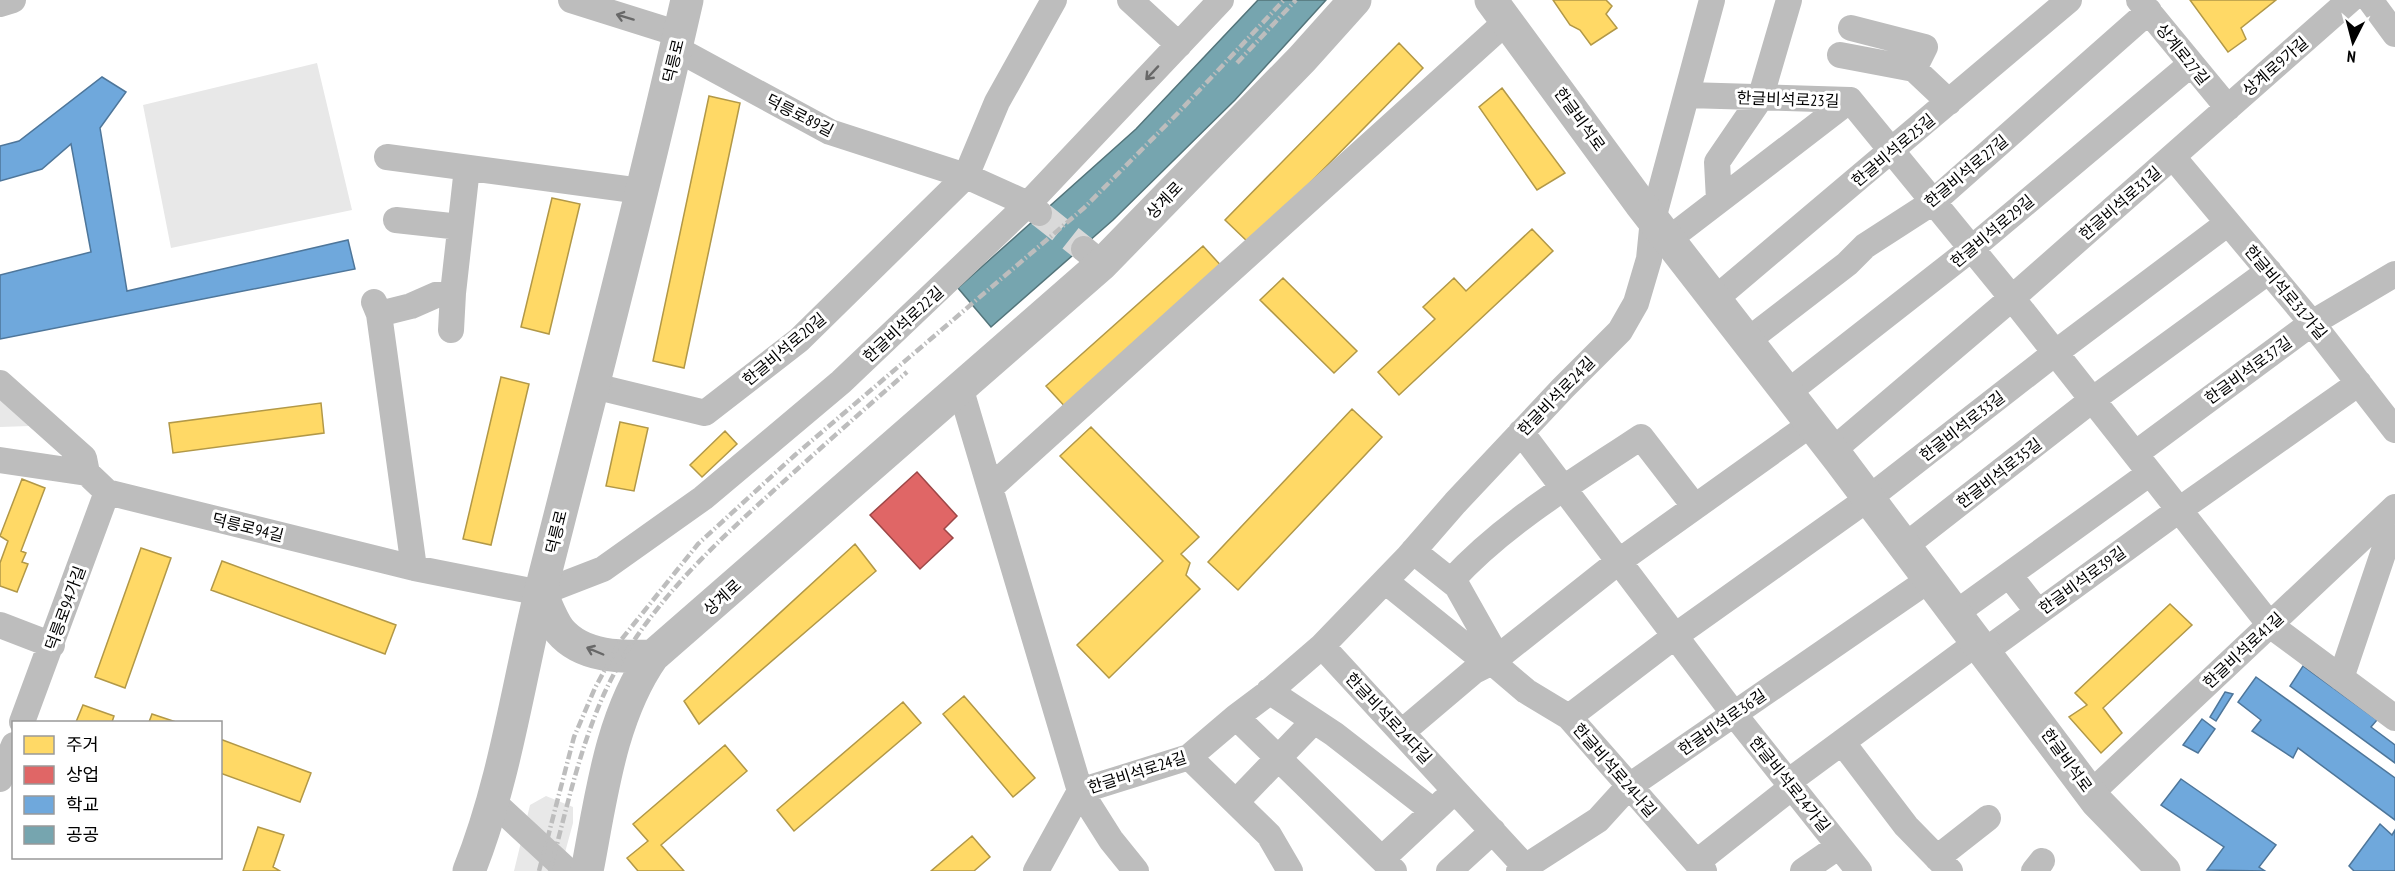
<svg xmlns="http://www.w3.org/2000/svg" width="2395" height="871" viewBox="0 0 2395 871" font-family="'PT Sans Narrow','Noto Sans KR',sans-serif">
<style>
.green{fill:#e8e8e8}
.homes{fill:#ffd966;stroke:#b29847;stroke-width:1.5}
.shops{fill:#e06666;stroke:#9d4747;stroke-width:1.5}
.schools{fill:#6fa8dc;stroke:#4e769a;stroke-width:1.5}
.public{fill:#76a5af;stroke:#53747a;stroke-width:1.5}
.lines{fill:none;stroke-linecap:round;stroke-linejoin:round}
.minor-tunnel{stroke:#d9d9d9;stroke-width:26;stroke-dasharray:26 13;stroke-linecap:butt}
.minor{stroke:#bdbdbd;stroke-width:26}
.major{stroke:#bdbdbd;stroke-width:33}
.rail{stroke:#bdbdbd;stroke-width:4.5;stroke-dasharray:9 3 1.5 3;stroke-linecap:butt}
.oneway{stroke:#686868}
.labels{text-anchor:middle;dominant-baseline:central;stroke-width:6;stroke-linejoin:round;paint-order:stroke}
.street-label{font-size:16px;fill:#000;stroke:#fff}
</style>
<rect width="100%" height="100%" fill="#fff"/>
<path class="green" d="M 317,63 L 352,210 L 171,248 L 143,105 Z
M 0,378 L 59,425 L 0,427 Z
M 546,796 L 573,807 L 573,823 L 560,871 L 514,871 L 530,805 Z"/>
<path class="homes" d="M 1553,0 L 1606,0 L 1612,6 L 1606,14 L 1617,28 L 1591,45 L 1580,30 L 1570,25 Z
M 2190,0 L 2276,0 L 2241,28 L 2246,39 L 2228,52 Z
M 1399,43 L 1423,68 L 1250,244 L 1225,220 Z
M 1502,88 L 1565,173 L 1537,190 L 1479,107 Z
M 709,96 L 740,103 L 684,368 L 653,361 Z
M 552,198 L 580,204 L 549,334 L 521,327 Z
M 1532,229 L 1553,251 L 1399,395 L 1378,372 L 1435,319 L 1423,307 L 1454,278 L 1466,291 Z
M 1203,246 L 1225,270 L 1069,411 L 1046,386 Z
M 1283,278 L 1357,351 L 1334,373 L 1260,300 Z
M 501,377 L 529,384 L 491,545 L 463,539 Z
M 321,403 L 324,433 L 173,453 L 169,423 Z
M 1352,409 L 1382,437 L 1238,590 L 1208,562 Z
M 620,422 L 648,428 L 634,491 L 606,486 Z
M 1091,427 L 1199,537 L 1181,554 L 1190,563 L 1186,575 L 1200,589 L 1109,678 L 1077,645 L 1163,561 L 1060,456 Z
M 725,431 L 737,444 L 702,477 L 690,465 Z
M 22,479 L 45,488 L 21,551 L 26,553 L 22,562 L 28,564 L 17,592 L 0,586 L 0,563 L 8,541 L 0,536 Z
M 855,544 L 876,571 L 699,724 L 684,701 Z
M 141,548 L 171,558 L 125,688 L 95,677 Z
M 222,561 L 396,625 L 385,654 L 211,590 Z
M 2170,604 L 2192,625 L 2103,708 L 2122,733 L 2101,753 L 2069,717 L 2087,705 L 2075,693 Z
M 964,696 L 1035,778 L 1013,797 L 943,714 Z
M 903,702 L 921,723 L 794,831 L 777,810 Z
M 83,705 L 114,716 L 112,722 L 76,722 Z
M 152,714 L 176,722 L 149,722 Z
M 220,739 L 311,773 L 300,802 L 220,773 Z
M 725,745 L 747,771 L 661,845 L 684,871 L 638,871 L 627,858 L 648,841 L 633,824 Z
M 258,827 L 284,835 L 273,867 L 280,871 L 243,871 Z
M 972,836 L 990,857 L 974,871 L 931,871 Z"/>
<path class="shops" d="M 917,472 L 957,516 L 944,529 L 953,538 L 920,569 L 870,515 Z"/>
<path class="schools" d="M 102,77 L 126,92 L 100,128 L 127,291 L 348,240 L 355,269 L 0,339 L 0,275 L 91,252 L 71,144 L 42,169 L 0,181 L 0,146 L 19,141 Z
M 2303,666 L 2377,720 L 2371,727 L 2395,745 L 2395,763 L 2290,686 Z
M 2256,677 L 2395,778 L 2395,820 L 2298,748 L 2293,758 L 2252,731 L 2261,720 L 2238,702 Z
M 2225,692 L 2233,694 L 2216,721 L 2210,717 Z
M 2202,719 L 2215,729 L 2198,753 L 2183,745 Z
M 2181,779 L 2276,845 L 2259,867 L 2265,871 L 2207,870 L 2224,847 L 2161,805 Z
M 2380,824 L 2392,835 L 2395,830 L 2395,871 L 2354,871 L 2349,866 Z"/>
<path class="public" d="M 1258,0 L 1326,0 L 1235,100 L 1113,220 L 991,327 L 958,288 L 1136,129 Z"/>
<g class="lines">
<path class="minor-tunnel" d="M 1040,214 L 1084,249"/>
<path class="minor" d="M 571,0 L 679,34
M 1130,0 L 1179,45
M 2139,0 L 2228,108
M 2370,0 L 2395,34
M 0,4 L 13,0
M 1851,28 L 1925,47 L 1914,69
M 675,48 L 830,132 L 966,176 L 1028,204 L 1039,213
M 1840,55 L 1914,69 L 1949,102
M 1687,95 L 1850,100 L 2012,298 L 2270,625 L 2395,718
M 387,157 L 641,191
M 2173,157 L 2312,323 L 2395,430
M 1719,200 L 1717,162 L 1760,99 L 1789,0
M 396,220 L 460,227
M 1669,239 L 1850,100
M 1084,249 L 1102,264
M 1715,299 L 2069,0
M 374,302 L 379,314 L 414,568
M 379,314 L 411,306 L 436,295 L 453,293
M 451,330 L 453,293 L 467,168
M 1747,341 L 1847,264 L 1865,246 L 1933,202 L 2149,11
M 0,383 L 84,458 L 87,473 L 107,492 L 414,568 L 541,593 L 603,569 L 703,498 L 841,382 L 1028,204 L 1221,0
M 594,386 L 705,413 L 799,340 L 966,176 L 997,102 L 1054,0
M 960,387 L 1080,791 L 1111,840 L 1136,871
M 1787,393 L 1971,249 L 2191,64
M 1521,432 L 1734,714 L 1859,871
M 1832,451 L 2012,298 L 2350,0
M 2135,454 L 2312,323 L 2395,274
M 0,460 L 87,473
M 990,488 L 1507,21
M 1905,546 L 2092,400 L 2269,271
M 1413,551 L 1457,586 L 1497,657
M 2009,575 L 2038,612
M 1385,581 L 1488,664
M 1451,581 C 1504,523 1575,481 1641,437 L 1695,507
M 1956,613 L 2150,473
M 0,625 L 52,645
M 1322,646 L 1529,871
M 1985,651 L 2179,510 L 2359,383
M 1492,662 L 1526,691 L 1569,717 L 1704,871
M 2341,678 L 2395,518
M 1269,691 L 1334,734 L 1433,811
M 1236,717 L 1394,871
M 1569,717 L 1675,636 L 1869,498 L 2055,353 L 2228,223
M 22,722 L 107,492
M 1402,732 L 1474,671 L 1492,662 L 1618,562 L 1811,424
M 1842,742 L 1906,826 L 1950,871
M 1189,757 L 1269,835 L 1290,871
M 0,779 L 14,745
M 1788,782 L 1978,642
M 2091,793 L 2395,507
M 492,801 L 568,871
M 1236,802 L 1314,721
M 1383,858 L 1444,801
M 1937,858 L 1988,818
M 1697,862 L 1792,787
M 1036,871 L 1080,791 L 1189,757 L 1236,717 L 1264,696 L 1322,646 L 1408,557 L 1455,503 L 1563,388 L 1620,331 L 1636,303 L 1649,259 L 1653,219 L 1712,0
M 1449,871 L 1493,831
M 1519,871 L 1598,820 L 1628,787 L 1930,579
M 1803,871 L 1839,846
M 2034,871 L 2042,861"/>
<path class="major" d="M 1491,0 L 1640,203 L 1839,459 L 2097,802 L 2164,871
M 541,593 C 547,606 552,621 560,631 C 583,658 622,657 653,656
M 469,871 C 505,781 518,684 541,590 C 591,394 642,197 687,0
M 587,871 C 601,799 610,717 653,656 L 1102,264 L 1302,59 L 1355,0"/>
<path class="rail" d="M 1237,63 L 1296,0
M 539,871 L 574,737 L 595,688 L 621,640 L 698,544 L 795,455 L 1084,208 L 1178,113 L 1284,0
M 550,871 C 566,811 579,750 604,694 C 641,613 707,551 771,493 C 816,452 861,412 907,372"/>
</g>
<defs><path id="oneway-shaft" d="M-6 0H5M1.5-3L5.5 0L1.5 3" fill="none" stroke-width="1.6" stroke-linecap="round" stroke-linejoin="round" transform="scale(1.5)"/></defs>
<g class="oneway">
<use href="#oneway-shaft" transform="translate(625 17) rotate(-163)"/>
<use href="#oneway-shaft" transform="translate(1152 73) rotate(133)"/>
<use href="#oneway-shaft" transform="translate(595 651) rotate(-157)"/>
</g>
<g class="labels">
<g class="street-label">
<text transform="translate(2183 54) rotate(51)">상계로27길</text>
<text transform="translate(673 61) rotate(-76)">덕릉로</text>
<text transform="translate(2275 66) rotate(-41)">상계로9가길</text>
<text transform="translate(1788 99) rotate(2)">한글비석로23길</text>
<text transform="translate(800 115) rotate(27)">덕릉로89길</text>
<text transform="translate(1580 119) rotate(54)">한글비석로</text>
<text transform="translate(1893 150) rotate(-40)">한글비석로25길</text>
<text transform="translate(1966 171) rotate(-40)">한글비석로27길</text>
<text transform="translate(1164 200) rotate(-46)">상계로</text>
<text transform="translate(2120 203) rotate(-41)">한글비석로31길</text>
<text transform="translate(1992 231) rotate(-40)">한글비석로29길</text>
<text transform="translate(2286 292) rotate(50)">한글비석로31가길</text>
<text transform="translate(903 324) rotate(-43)">한글비석로22길</text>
<text transform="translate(784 349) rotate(-40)">한글비석로20길</text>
<text transform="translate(2248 370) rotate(-36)">한글비석로37길</text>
<text transform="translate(1556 396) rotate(-46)">한글비석로24길</text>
<text transform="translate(1962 426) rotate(-38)">한글비석로33길</text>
<text transform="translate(1999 473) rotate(-38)">한글비석로35길</text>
<text transform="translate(248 527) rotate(14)">덕릉로94길</text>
<text transform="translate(556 532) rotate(-76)">덕릉로</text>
<text transform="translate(2082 580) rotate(-36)">한글비석로39길</text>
<text transform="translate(722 597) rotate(-42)">상계로</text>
<text transform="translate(65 608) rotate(-70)">덕릉로94가길</text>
<text transform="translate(2243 650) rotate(-43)">한글비석로41길</text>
<text transform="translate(1389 718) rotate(47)">한글비석로24다길</text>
<text transform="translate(1722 722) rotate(-35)">한글비석로36길</text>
<text transform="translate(2067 760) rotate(54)">한글비석로</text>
<text transform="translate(1615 770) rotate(49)">한글비석로24나길</text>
<text transform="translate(1137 772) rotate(-18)">한글비석로24길</text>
<text transform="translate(1790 784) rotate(51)">한글비석로24가길</text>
</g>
</g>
<rect x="12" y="721" width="210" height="138" fill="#ffffff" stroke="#999999" stroke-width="1.5"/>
<rect x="24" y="736" width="30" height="18" fill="#ffd966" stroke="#999999" stroke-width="1.5"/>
<text x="66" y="751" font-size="18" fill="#000000">주거</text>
<rect x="24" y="766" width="30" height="18" fill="#e06666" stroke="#999999" stroke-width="1.5"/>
<text x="66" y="781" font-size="18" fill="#000000">상업</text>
<rect x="24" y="796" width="30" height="18" fill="#6fa8dc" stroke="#999999" stroke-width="1.5"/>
<text x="66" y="811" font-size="18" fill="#000000">학교</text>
<rect x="24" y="826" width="30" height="18" fill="#76a5af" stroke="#999999" stroke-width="1.5"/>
<text x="66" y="841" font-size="18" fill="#000000">공공</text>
<g transform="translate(2353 42) rotate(186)" stroke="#ffffff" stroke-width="4.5" paint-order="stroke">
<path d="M0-4.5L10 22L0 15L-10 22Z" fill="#000000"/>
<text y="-9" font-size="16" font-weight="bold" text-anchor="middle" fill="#000000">N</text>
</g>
</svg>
